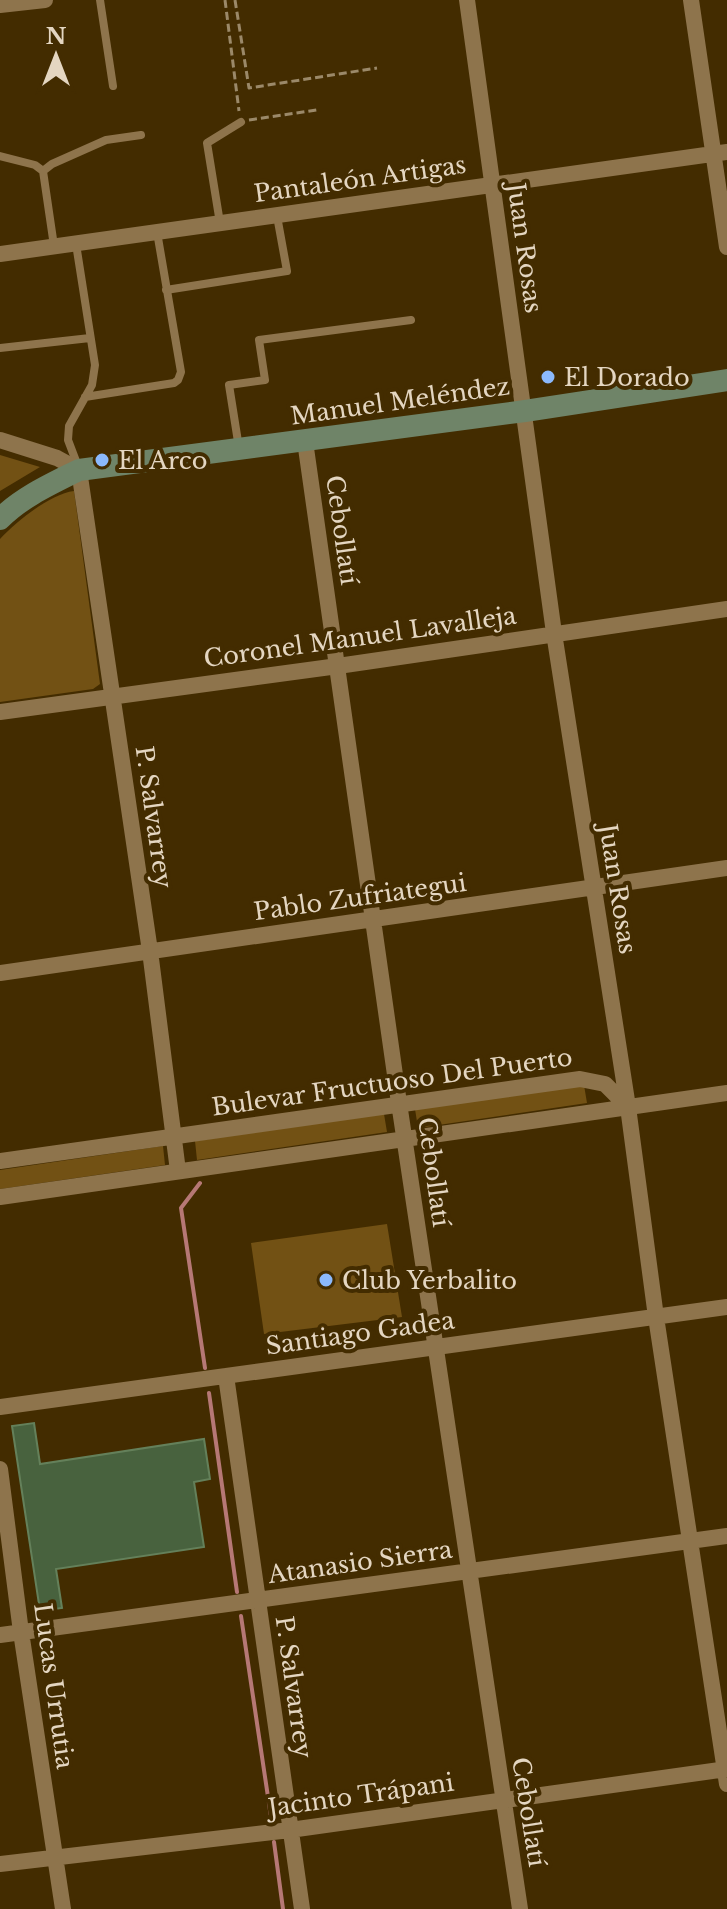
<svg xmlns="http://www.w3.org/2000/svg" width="727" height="1909" viewBox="0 0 727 1909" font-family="'Libre Baskerville',serif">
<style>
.green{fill:#725114}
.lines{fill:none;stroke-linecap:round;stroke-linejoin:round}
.stream{stroke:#b67875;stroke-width:4}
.building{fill:#48623e;stroke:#64805a;stroke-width:2}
.path{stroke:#9b8969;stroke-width:3;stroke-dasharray:8 4;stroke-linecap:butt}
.lane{stroke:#8e744c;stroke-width:8}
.street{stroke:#8e744c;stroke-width:16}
.secondary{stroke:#6f8468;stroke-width:22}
.poi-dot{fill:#8bb9fc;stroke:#432c00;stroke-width:3}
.labels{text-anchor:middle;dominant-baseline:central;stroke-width:8;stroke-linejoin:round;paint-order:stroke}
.street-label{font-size:24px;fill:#e4d6c1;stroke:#432c00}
.poi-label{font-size:24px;fill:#e4d6c1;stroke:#432c00;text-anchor:start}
</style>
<rect width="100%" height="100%" fill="#432c00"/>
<path class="green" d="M 0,455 L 40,467 L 0,491 Z
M 74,491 L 100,684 L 93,689 L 0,702 L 0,539 C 17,521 50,494 74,491 Z
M 584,1085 L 587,1103 L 418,1128 L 415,1109 Z
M 384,1114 L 387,1132 L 197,1160 L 195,1141 Z
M 163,1146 L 165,1165 L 0,1189 L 0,1170 Z
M 387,1224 L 402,1317 L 264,1334 L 251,1243 Z"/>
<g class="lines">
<path class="stream" d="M 200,1183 L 181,1208 L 205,1368
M 209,1393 L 237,1592
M 241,1616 L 271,1817
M 274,1842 L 283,1909"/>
</g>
<path class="building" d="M 34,1423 L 40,1464 L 204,1439 L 210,1479 L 194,1482 L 204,1547 L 56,1569 L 62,1608 L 40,1611 L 12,1426 Z"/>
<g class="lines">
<path class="path" d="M 225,0 L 239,111
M 235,0 L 249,88 L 377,68
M 249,120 L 317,110"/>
<path class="lane" d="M 100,0 L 113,86
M 0,156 L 35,165 L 43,171
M 220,223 L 207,143 L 241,122
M 76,244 L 95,365 L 92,385 L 69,426 L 68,440 L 79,469
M 54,246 L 43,171 L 52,164 L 106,140 L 141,135
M 166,290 L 287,271 L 277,216
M 0,348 L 90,338
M 85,397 L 174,383 L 178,380 L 181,372 L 157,232
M 239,448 L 229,385 L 265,380 L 259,340 L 411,320"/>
<path class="street" d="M 467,0 L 554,633 L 628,1107 L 656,1317 L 727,1784
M 691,0 L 727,247
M 0,5 L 45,0
M 0,254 L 727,152
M 0,440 L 57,458 L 79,470 L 150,951 L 178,1171
M 305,441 L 399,1103 L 520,1909
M 0,712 L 338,666 L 727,609
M 0,973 L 727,868
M 0,1161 L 580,1079 L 605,1084 L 628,1107
M 0,1197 L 727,1093
M 226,1376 L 302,1909
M 0,1407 L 727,1307
M 0,1469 L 21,1632 L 63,1909
M 0,1635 L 727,1536
M 0,1864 L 290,1830 L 727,1769"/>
<path class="secondary" d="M 0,519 C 22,497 51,484 79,470 L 525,411 L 727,380"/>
</g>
<g class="poi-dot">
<circle cx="548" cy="377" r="8"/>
<circle cx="102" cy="460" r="8"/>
<circle cx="326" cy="1280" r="8"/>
</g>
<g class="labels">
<g class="street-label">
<text transform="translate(360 179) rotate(-8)">Pantaleón Artigas</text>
<text transform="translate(525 248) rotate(82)">Juan Rosas</text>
<text transform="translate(400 401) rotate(-8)">Manuel Meléndez</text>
<text transform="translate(342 530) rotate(82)">Cebollatí</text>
<text transform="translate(360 637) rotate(-8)">Coronel Manuel Lavalleja</text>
<text transform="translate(154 817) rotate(82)">P. Salvarrey</text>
<text transform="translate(618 889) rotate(81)">Juan Rosas</text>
<text transform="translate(360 897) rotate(-8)">Pablo Zufriategui</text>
<text transform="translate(392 1082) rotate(-8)">Bulevar Fructuoso Del Puerto</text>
<text transform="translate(434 1172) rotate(82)">Cebollatí</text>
<text transform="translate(360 1333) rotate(-8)">Santiago Gadea</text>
<text transform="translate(360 1562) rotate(-8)">Atanasio Sierra</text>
<text transform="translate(54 1686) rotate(82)">Lucas Urrutia</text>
<text transform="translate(294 1687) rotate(82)">P. Salvarrey</text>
<text transform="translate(361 1795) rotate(-8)">Jacinto Trápani</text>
<text transform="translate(529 1812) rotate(81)">Cebollatí</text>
</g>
<g class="poi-label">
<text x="564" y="377">El Dorado</text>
<text x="118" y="460">El Arco</text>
<text x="342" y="1280">Club Yerbalito</text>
</g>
</g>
<g transform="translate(56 56)" stroke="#432c00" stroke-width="6" paint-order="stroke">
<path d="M0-6L14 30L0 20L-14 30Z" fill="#e4d6c1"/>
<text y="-12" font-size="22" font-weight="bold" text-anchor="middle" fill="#e4d6c1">N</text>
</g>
</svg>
